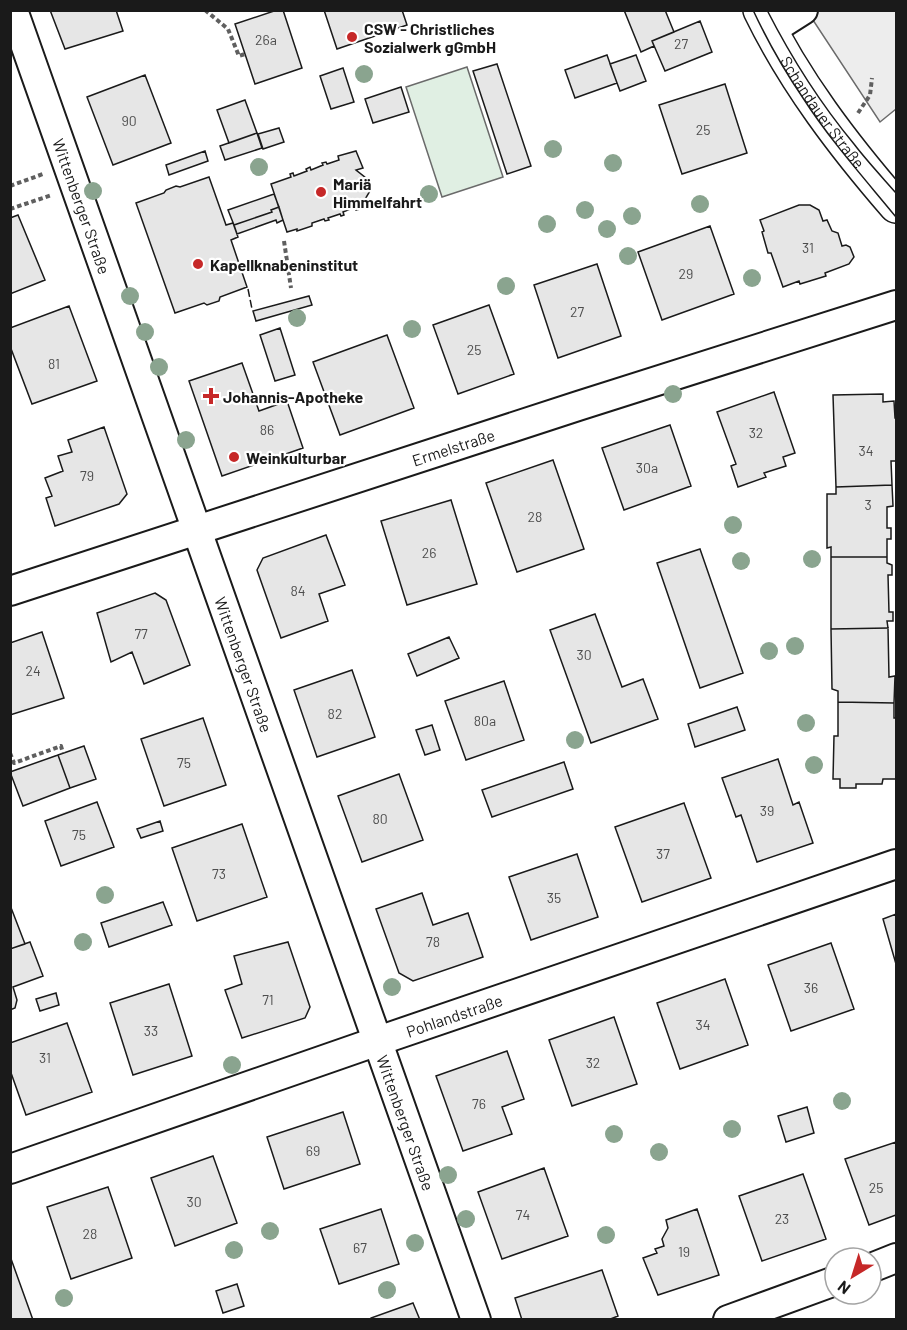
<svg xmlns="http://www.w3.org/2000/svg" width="907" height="1330" viewBox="0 0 907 1330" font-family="Barlow,sans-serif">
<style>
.green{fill:#e0efe3;stroke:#6a6a6a;stroke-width:1.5}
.parking{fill:#ededed;stroke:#6a6a6a;stroke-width:1.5}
.building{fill:#e6e6e6;stroke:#1a1a1a;stroke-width:1.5}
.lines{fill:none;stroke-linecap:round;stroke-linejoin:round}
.minor-casing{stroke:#1a1a1a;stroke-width:32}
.major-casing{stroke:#1a1a1a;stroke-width:36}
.path{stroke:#5f5f5f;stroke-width:4;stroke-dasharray:4.5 3;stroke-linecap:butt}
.minor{stroke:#fff;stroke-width:28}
.major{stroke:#fff;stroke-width:33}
.tram{stroke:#1a1a1a;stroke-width:1.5}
.fence{stroke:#1a1a1a;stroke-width:1.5;stroke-dasharray:8 3;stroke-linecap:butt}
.tree{fill:#8aa48f}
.poi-dot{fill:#c62828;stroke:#fff;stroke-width:2}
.labels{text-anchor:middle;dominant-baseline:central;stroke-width:4.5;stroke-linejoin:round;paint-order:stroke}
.number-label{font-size:14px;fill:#4d4d4d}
.poi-label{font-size:16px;font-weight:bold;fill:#1a1a1a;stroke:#fff;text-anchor:start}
.street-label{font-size:16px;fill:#1a1a1a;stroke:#fff}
</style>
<rect width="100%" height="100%" fill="#fff"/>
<path class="green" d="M 467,67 L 503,177 L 442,197 L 406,87 Z"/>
<path class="parking" d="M 807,11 L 896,11 L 896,109 L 880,122 Z"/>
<path class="building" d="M 50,10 L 116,10 L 123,31 L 65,49 Z
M 277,10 L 283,10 L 302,68 L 255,84 L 235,24 Z
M 324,10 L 402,10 L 407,25 L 337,49 Z
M 624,10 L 665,10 L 674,32 L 652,41 L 654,46 L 641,52 Z
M 700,21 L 712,52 L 665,71 L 652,41 Z
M 607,55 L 617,83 L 575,98 L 565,70 Z
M 636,55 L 646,81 L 620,91 L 610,64 Z
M 497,64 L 531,166 L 507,174 L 473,71 Z
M 343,68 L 354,102 L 331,109 L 320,76 Z
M 145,75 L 171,143 L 113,165 L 87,97 Z
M 725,84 L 747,153 L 682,174 L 659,105 Z
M 401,87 L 409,112 L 373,123 L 365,99 Z
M 245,100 L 257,133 L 229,143 L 217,110 Z
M 279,128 L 284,142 L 263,149 L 258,134 Z
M 257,133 L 262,148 L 225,160 L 220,146 Z
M 205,151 L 208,161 L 169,175 L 166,165 Z
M 356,151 L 363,168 L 356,170 L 366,178 L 370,191 L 364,201 L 358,206 L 360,209 L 356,210 L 355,207 L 343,212 L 344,215 L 341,216 L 340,214 L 328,218 L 329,220 L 325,221 L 324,219 L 312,223 L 312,226 L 297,231 L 297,229 L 287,232 L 271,184 L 291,177 L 290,174 L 293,173 L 294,176 L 307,171 L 306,169 L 310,167 L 311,170 L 323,165 L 322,163 L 326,162 L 327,164 L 339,160 L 338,156 Z
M 209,177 L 226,225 L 233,223 L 238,237 L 231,240 L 247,287 L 220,297 L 219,301 L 207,305 L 204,303 L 175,313 L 136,203 L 164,193 L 166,190 L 176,186 L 180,187 Z
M 274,194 L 279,207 L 271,210 L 272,212 L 234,225 L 228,210 Z
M 799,205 L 810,205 L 819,210 L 823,221 L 827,220 L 832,231 L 838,233 L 842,246 L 846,245 L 850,247 L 854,257 L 849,264 L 825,273 L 826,276 L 800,284 L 799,281 L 783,287 L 771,253 L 768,253 L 762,232 L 764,231 L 760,220 Z
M 279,207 L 283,220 L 277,223 L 276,220 L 237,234 L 234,225 L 272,212 L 271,210 Z
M 18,215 L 45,280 L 10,294 L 10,218 Z
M 710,226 L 734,294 L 662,320 L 638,252 Z
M 597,264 L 621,336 L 558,358 L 534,285 Z
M 309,296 L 312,305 L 256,321 L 253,311 Z
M 489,305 L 514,374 L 458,394 L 433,325 Z
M 69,306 L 97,381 L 32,404 L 10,346 L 10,328 Z
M 280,328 L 295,375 L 275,381 L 260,335 Z
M 387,335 L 414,408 L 340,435 L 313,362 Z
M 242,363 L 259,411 L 287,401 L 303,448 L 222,476 L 189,381 Z
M 774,392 L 795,453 L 783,457 L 786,466 L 764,473 L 766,477 L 738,487 L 731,466 L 736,464 L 717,412 Z
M 883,394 L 883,402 L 894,401 L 895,418 L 896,418 L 896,461 L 891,461 L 892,485 L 836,487 L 833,395 Z
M 670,425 L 691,486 L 624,510 L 602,448 Z
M 104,427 L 127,494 L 119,504 L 55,526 L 46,498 L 52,496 L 45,478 L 63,471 L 58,456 L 72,452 L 68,440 Z
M 553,460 L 584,549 L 517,572 L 486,483 Z
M 892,485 L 893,506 L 887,507 L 887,528 L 891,528 L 891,539 L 887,539 L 887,557 L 831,557 L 831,547 L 827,548 L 827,494 L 836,494 L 836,487 Z
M 451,500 L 477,584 L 407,605 L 381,521 Z
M 326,535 L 345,585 L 319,594 L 328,621 L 281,638 L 257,570 L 263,558 Z
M 700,549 L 743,673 L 700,688 L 657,563 Z
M 831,557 L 887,557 L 887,563 L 892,565 L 892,575 L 888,575 L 889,612 L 893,612 L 893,621 L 887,621 L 888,628 L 831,629 Z
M 155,593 L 166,600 L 190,665 L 144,684 L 132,652 L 111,662 L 97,613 Z
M 595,614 L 622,687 L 643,679 L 658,719 L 591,743 L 550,630 Z
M 888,628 L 889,677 L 895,676 L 894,703 L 838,702 L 838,691 L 832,689 L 831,629 Z
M 42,632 L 64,698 L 10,715 L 10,643 Z
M 449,637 L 459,658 L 417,676 L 408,654 Z
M 352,670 L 375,737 L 317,757 L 294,690 Z
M 504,681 L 524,740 L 466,760 L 445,701 Z
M 838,702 L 894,703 L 894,718 L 896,718 L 896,779 L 883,779 L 882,784 L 856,784 L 856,788 L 840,788 L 840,779 L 833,779 L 834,736 L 838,736 Z
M 737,707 L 745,730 L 695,747 L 688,724 Z
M 203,718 L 226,785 L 164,806 L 141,739 Z
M 432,725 L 440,750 L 425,755 L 416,730 Z
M 84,746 L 96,779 L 70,788 L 58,755 Z
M 58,755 L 70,788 L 23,806 L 10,772 Z
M 778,759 L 793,805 L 799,802 L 813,843 L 757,862 L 741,815 L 736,817 L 722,778 Z
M 564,762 L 573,789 L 492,817 L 482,790 Z
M 399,774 L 423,840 L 362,862 L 338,796 Z
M 97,802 L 114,847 L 61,866 L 45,821 Z
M 684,803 L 711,878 L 642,902 L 615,827 Z
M 160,821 L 163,831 L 141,838 L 137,829 Z
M 242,824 L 267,897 L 197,921 L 172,848 Z
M 577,854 L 598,917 L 531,940 L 509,877 Z
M 422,893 L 433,925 L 468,913 L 483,957 L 413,981 L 399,973 L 376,909 Z
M 163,902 L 172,925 L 109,947 L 101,923 Z
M 10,905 L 25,944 L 10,949 Z
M 896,914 L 896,964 L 883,919 Z
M 30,942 L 43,976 L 13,987 L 17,1000 L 15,1008 L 10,1010 L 10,949 Z
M 288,942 L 310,1007 L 305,1018 L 242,1038 L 225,990 L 242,984 L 234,956 Z
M 831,943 L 854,1009 L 791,1031 L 768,965 Z
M 725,979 L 748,1045 L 680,1069 L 657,1003 Z
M 169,984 L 192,1056 L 133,1075 L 110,1003 Z
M 56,993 L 59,1005 L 40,1011 L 36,999 Z
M 614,1017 L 637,1084 L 572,1106 L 549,1040 Z
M 67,1023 L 92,1092 L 26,1115 L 10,1070 L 10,1043 Z
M 507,1051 L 524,1099 L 502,1107 L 512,1134 L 463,1151 L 436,1076 Z
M 807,1107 L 814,1133 L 786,1142 L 778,1116 Z
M 343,1112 L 360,1164 L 284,1189 L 267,1137 Z
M 896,1142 L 896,1215 L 869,1225 L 845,1159 Z
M 213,1156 L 237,1223 L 175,1246 L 151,1178 Z
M 544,1168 L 568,1236 L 502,1259 L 478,1192 Z
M 803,1174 L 826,1239 L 762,1261 L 739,1196 Z
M 108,1187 L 132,1258 L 71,1279 L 47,1207 Z
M 381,1209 L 399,1264 L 339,1284 L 320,1229 Z
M 697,1209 L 719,1275 L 658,1295 L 643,1258 L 657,1253 L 655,1249 L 664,1246 L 662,1239 L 668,1228 L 666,1220 Z
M 10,1256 L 33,1320 L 10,1320 Z
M 602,1270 L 618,1316 L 608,1320 L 522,1320 L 515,1298 Z
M 237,1284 L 244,1306 L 223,1313 L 216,1291 Z
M 413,1303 L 420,1320 L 371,1320 L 371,1318 Z"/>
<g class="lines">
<defs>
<g id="minor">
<path id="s1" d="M 13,10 L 476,1320"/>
<path d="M 770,31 L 803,10"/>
<path id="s2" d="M 10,591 L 578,406 L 896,305"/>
<path id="s3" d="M 10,1169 L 378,1041 L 896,864"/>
<path d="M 871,1268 L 896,1258"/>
<path d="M 728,1320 L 835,1281"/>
</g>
<g id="major">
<path id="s4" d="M 760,10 C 795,82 844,146 896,206"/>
</g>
</defs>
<use href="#minor" class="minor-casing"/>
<use href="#major" class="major-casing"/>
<path class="path" d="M 205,10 L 228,29 L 239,56 L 245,54
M 858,113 L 870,95 L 872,78
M 10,186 L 43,174
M 10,209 L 52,195
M 284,241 L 291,288
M 10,753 L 14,763 L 61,746 L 63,753"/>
<use href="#minor" class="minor"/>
<use href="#major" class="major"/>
<path class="tram" d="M 753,10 C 767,40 784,70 803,98 C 830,140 864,178 896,217
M 767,10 C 791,57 820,103 854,144 C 867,161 882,177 896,193"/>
<path class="fence" d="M 248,289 L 252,309"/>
</g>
<g class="tree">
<circle cx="364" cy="74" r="9"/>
<circle cx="553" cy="149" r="9"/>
<circle cx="613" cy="163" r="9"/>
<circle cx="259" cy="167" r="9"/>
<circle cx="93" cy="191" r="9"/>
<circle cx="429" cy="194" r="9"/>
<circle cx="700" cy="204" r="9"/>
<circle cx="585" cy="210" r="9"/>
<circle cx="632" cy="216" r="9"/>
<circle cx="547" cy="224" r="9"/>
<circle cx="607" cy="229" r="9"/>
<circle cx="628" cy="256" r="9"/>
<circle cx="752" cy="278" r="9"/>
<circle cx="506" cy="286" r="9"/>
<circle cx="130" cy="296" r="9"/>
<circle cx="297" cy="318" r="9"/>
<circle cx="412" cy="329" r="9"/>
<circle cx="145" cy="332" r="9"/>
<circle cx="159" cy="367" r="9"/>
<circle cx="673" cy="394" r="9"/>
<circle cx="186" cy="440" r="9"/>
<circle cx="733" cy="525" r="9"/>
<circle cx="812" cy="559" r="9"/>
<circle cx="741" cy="561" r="9"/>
<circle cx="795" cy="646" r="9"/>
<circle cx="769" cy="651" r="9"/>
<circle cx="806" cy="723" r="9"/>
<circle cx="575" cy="740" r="9"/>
<circle cx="814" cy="765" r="9"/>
<circle cx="105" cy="895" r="9"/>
<circle cx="83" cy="942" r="9"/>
<circle cx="392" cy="987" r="9"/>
<circle cx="232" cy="1065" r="9"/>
<circle cx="842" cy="1101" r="9"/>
<circle cx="732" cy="1129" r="9"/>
<circle cx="614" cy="1134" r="9"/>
<circle cx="659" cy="1152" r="9"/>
<circle cx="448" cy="1175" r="9"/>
<circle cx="466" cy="1219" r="9"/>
<circle cx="270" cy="1231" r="9"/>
<circle cx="606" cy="1235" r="9"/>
<circle cx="415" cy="1243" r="9"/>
<circle cx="234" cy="1250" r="9"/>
<circle cx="387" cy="1290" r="9"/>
<circle cx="64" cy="1298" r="9"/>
</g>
<g class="poi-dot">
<circle cx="352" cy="37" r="6"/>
<circle cx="321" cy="192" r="6"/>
<circle cx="198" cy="264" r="6"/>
<path d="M208 387h6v6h6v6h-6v6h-6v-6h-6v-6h6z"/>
<circle cx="234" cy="457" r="6"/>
</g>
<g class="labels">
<g class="number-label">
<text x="266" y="39">26a</text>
<text x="681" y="43">27</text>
<text x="129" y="120">90</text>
<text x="703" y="129">25</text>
<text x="808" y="247">31</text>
<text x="686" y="273">29</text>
<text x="577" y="311">27</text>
<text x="474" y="349">25</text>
<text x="54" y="363">81</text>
<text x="267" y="429">86</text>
<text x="756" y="432">32</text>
<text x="866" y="450">34</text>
<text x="647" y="467">30a</text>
<text x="87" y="475">79</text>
<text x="868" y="504">3</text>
<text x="535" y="516">28</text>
<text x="429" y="552">26</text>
<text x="298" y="590">84</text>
<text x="141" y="633">77</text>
<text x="584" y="654">30</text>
<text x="33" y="670">24</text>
<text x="335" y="713">82</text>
<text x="485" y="720">80a</text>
<text x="184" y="762">75</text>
<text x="767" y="810">39</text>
<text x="380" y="818">80</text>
<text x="79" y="834">75</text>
<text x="663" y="853">37</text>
<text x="219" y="873">73</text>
<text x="554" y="897">35</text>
<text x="433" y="941">78</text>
<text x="811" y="987">36</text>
<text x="268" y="999">71</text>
<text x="703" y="1024">34</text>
<text x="151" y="1030">33</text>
<text x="45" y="1057">31</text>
<text x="593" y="1062">32</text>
<text x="479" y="1103">76</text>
<text x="313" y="1150">69</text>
<text x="876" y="1187">25</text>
<text x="194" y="1201">30</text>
<text x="523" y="1214">74</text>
<text x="782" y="1218">23</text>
<text x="90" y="1233">28</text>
<text x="360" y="1247">67</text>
<text x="684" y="1251">19</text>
</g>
<g class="poi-label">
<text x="364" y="28">CSW - Christliches<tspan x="364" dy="18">Sozialwerk gGmbH</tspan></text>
<text x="333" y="183">Mariä<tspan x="333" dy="18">Himmelfahrt</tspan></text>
<text x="210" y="264">Kapellknabeninstitut</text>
<text x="223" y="396">Johannis-Apotheke</text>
<text x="246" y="457">Weinkulturbar</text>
</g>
<g class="street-label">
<text stroke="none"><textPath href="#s4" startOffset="120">Schandauer Straße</textPath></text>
<text stroke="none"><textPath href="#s1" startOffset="208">Wittenberger Straße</textPath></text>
<text stroke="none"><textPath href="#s2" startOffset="466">Ermelstraße</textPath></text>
<text stroke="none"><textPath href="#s1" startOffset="694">Wittenberger Straße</textPath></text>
<text stroke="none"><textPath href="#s3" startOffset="470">Pohlandstraße</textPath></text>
<text stroke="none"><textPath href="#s1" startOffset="1180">Wittenberger Straße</textPath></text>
</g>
</g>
<rect width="907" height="1330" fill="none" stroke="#1a1a1a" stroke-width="24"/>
<g transform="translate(853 1276) rotate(218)"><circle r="28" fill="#ffffff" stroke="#a3a3a3" stroke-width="1.5"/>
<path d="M0-4.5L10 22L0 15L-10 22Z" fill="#c62828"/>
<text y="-9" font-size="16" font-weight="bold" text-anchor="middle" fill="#1a1a1a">N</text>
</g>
</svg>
